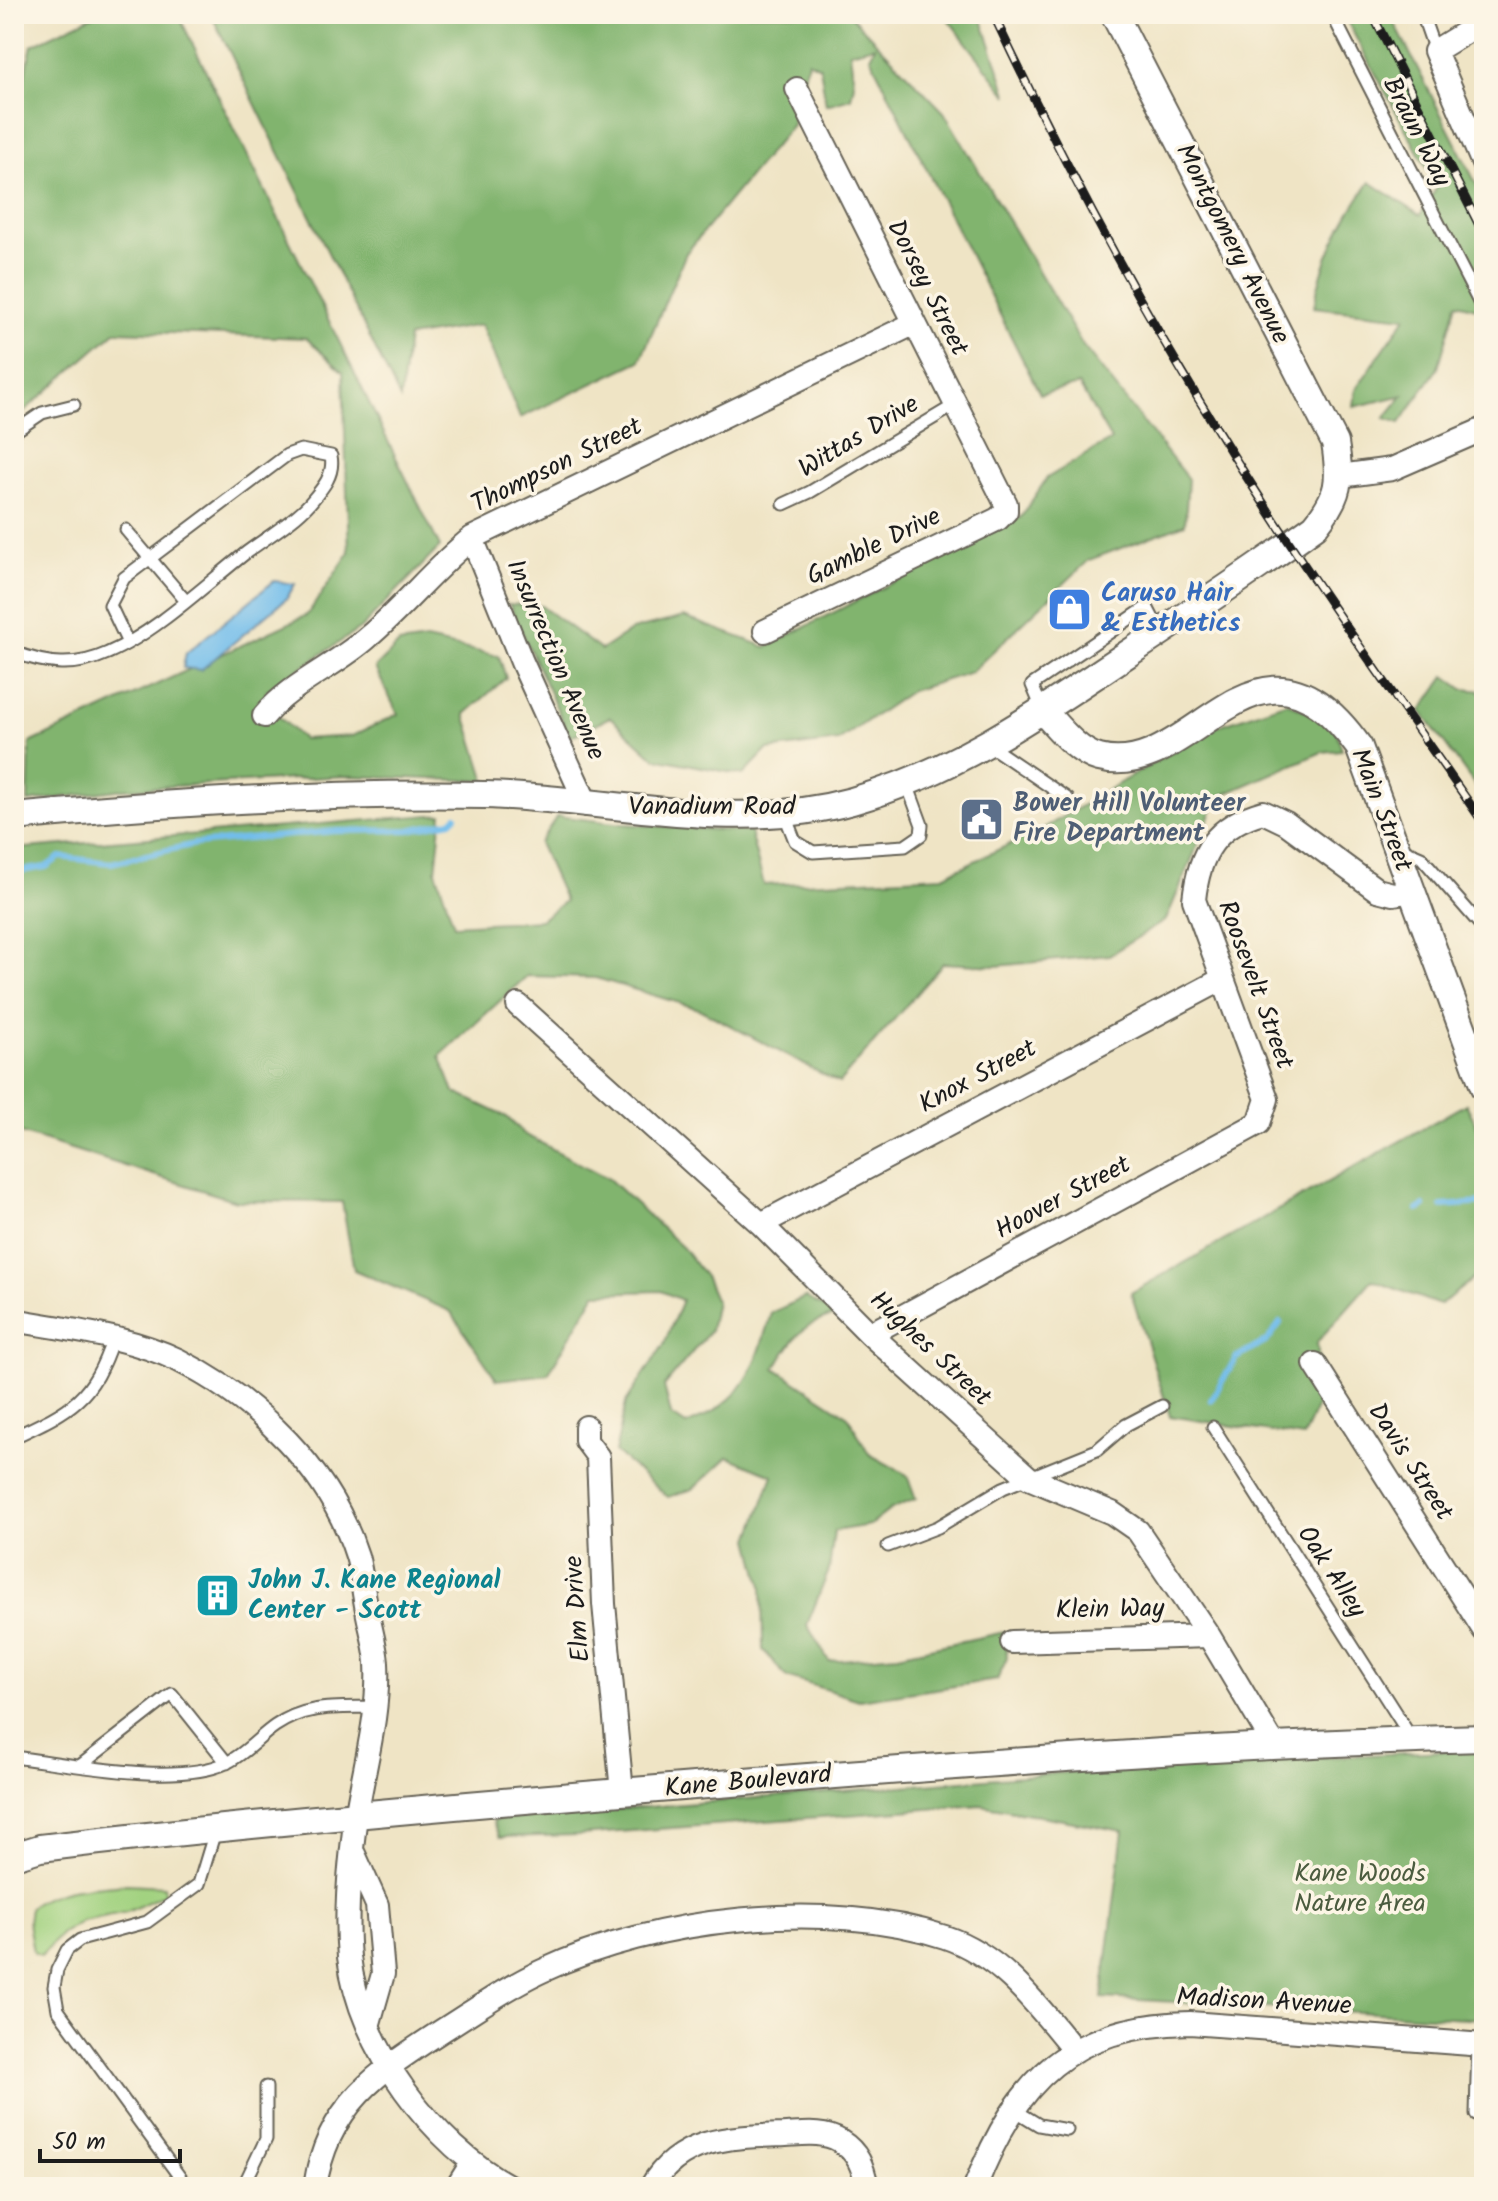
<svg xmlns="http://www.w3.org/2000/svg" width="1498" height="2201" viewBox="0 0 1498 2201" font-family="Kalam,sans-serif">
<style>
.green{fill:#a2d280;stroke:#5f774e;stroke-width:2}
.forest{fill:#81b46e;stroke:#4e6845;stroke-width:2}
.water{fill:#72bdeb;stroke:#476c84;stroke-width:2}
.lines{fill:none;stroke-linecap:round;stroke-linejoin:round}
.stream{stroke:#72bdeb;stroke-width:6}
.service-casing{stroke:#666257;stroke-width:15}
.minor-casing{stroke:#666257;stroke-width:26}
.tertiary-casing{stroke:#666257;stroke-width:30}
.service{stroke:#fff;stroke-width:11}
.minor{stroke:#fff;stroke-width:22}
.tertiary{stroke:#fff;stroke-width:26}
.rail-casing{stroke:#1c1c1c;stroke-width:9}
.rail{stroke:#fcf5e5;stroke-width:6;stroke-dasharray:18;stroke-linecap:butt}
.labels{text-anchor:middle;dominant-baseline:central;stroke-width:7;stroke-linejoin:round;paint-order:stroke}
.street-label{font-size:26px;fill:#1c1c1c;stroke:#fcf5e5}
.shop-label{font-size:26px;font-weight:bold;fill:#366cbe;stroke:#fcf5e5;text-anchor:start}
.service-label{font-size:26px;font-weight:bold;fill:#4e5e75;stroke:#fcf5e5;text-anchor:start}
.culture-label{font-size:26px;font-weight:bold;fill:#0d838f;stroke:#fcf5e5;text-anchor:start}
.park-label{font-size:26px;fill:#4b5c3f;stroke:#fcf5e5}
</style>
<rect width="100%" height="100%" fill="#fcf5e5"/>
<filter id="ink" filterUnits="userSpaceOnUse"><feTurbulence type="fractalNoise" baseFrequency=".0125" numOctaves="2"/><feDisplacementMap in="SourceGraphic" scale="16" xChannelSelector="R" yChannelSelector="G"/><feConvolveMatrix kernelMatrix="1 2 1 2 8 2 1 2 1" color-interpolation-filters="sRGB"/></filter>
<filter id="wash" filterUnits="userSpaceOnUse"><feTurbulence type="fractalNoise" baseFrequency=".006" numOctaves="4" result="noise"/><feDisplacementMap in="SourceGraphic" scale="32" xChannelSelector="R" yChannelSelector="G"/><feGaussianBlur stdDeviation="1.8" result="paint"/><feColorMatrix in="noise" values="0 0 0 0 0 0 0 0 0 0 0 0 0 0 0 0 0 1.4 0 .05"/><feComposite in="paint" operator="in"/></filter>
<g filter="url(#wash)">
<rect width="100%" height="100%" fill="#efe4c5"/>
<path class="green" d="M 127,1884 L 164,1886 L 165,1894 L 127,1912 L 82,1921 L 62,1933 L 41,1956 L 33,1952 L 28,1922 L 30,1907 C 56,1887 94,1887 127,1884 Z"/>
<path class="forest" d="M 97,14 L 178,14 L 440,547 L 361,628 L 266,691 L 266,705 L 303,739 L 352,736 L 398,714 L 375,668 L 399,644 L 426,640 L 499,656 L 506,678 L 465,714 L 486,781 L 346,776 L 124,789 L 28,802 L 30,743 L 307,615 L 349,553 L 343,372 L 306,338 L 116,331 L 14,420 L 14,123 L 32,45 Z
M 211,14 L 849,14 L 944,112 L 1083,346 L 1188,479 L 1185,524 L 1089,560 L 971,672 L 911,691 L 838,741 L 767,750 L 743,775 L 655,758 L 610,717 L 570,737 L 509,604 L 541,606 L 601,650 L 632,630 L 684,617 L 766,647 L 1021,517 L 1047,478 L 1111,440 L 1079,385 L 1040,394 L 870,57 L 875,46 L 850,52 L 854,84 L 851,98 L 826,105 L 820,67 L 808,61 L 792,125 L 686,253 L 640,361 L 520,418 L 481,325 L 408,337 L 400,399 Z
M 944,14 L 980,14 L 1008,96 Z
M 1343,14 L 1390,14 L 1484,199 L 1484,310 L 1457,303 L 1438,368 L 1400,423 L 1385,418 L 1404,395 L 1354,407 L 1356,389 L 1406,317 L 1314,307 C 1322,259 1341,222 1370,182 L 1420,215 L 1437,187 Z
M 1445,676 L 1463,689 L 1484,691 L 1484,798 L 1421,711 Z
M 1287,702 L 1334,724 L 1342,750 L 1322,752 L 1218,797 L 1166,920 L 1109,955 L 996,966 L 943,963 L 839,1083 L 699,1009 L 596,978 L 527,976 L 440,1056 L 454,1092 L 507,1117 L 524,1134 L 609,1179 L 683,1248 L 706,1278 L 716,1301 L 710,1331 L 664,1386 L 671,1415 L 686,1425 C 746,1400 754,1372 771,1313 L 805,1297 L 837,1315 C 798,1325 796,1337 775,1368 L 848,1416 L 869,1454 L 907,1475 L 916,1499 L 891,1509 L 870,1525 L 834,1531 L 829,1570 L 807,1625 L 829,1661 L 897,1655 L 1005,1632 L 1007,1658 L 997,1680 L 859,1700 L 786,1677 L 763,1650 L 762,1586 L 750,1539 L 773,1475 L 728,1457 L 693,1489 L 668,1497 L 615,1452 L 626,1402 L 664,1344 L 682,1300 L 661,1291 L 596,1293 L 548,1374 L 497,1380 L 450,1311 L 354,1270 L 342,1202 L 236,1201 L 14,1131 L 14,849 L 442,814 L 436,871 L 454,925 L 540,920 L 565,901 L 539,843 L 557,816 L 623,824 L 750,832 L 764,885 L 943,876 L 1044,828 L 1212,728 Z
M 1466,1104 L 1484,1140 L 1484,1270 L 1440,1305 L 1372,1280 L 1317,1342 L 1322,1395 L 1303,1437 L 1170,1416 L 1131,1293 Z
M 1484,1749 L 1484,2019 L 1102,1998 L 1123,1831 L 981,1805 L 579,1835 L 500,1837 L 493,1820 L 1130,1767 Z"/>
<path class="water" d="M 274,581 L 295,584 L 287,598 L 201,670 L 183,668 L 186,653 Z"/>
<g class="lines">
<path class="stream" d="M 14,872 L 46,867 L 60,857 L 111,863 L 195,844 L 336,831 L 409,830 L 451,821 L 456,816
M 1442,1206 L 1484,1203
M 1418,1210 L 1424,1206
M 1211,1400 L 1236,1358 L 1267,1341 L 1280,1323"/>
</g>
</g>
<g filter="url(#ink)">
<g class="lines">
<defs>
<path id="service" d="M 1332,14 L 1484,312
M 1422,14 L 1435,51
M 14,432 L 42,413 L 74,405
M 784,504 L 810,492 L 955,405
M 126,530 L 185,600
M 14,652 C 47,665 75,668 108,653 C 155,633 206,584 247,552 C 267,537 293,522 310,503 C 322,489 335,475 331,456 L 301,450 L 287,455 L 124,578 L 110,605 L 127,641
M 1043,711 L 1032,685 L 1147,607 L 1160,632
M 990,746 L 1068,799
M 784,813 L 795,841 L 813,852 L 905,846 L 921,835 L 922,825 L 907,784
M 1400,848 L 1421,857 L 1484,929
M 1213,1427 L 1412,1739
M 14,1437 C 71,1410 92,1401 113,1338
M 888,1546 L 938,1527 L 1003,1488 L 1097,1450 L 1126,1425 L 1162,1406
M 14,1757 C 69,1764 176,1786 226,1763 C 244,1755 259,1737 275,1726 C 307,1704 337,1708 374,1707
M 81,1765 L 172,1694 L 227,1763
M 1478,2044 L 1476,2114 L 1484,2114
M 1013,2109 L 1039,2125 L 1067,2130
M 187,2187 L 58,2010 L 54,1987 L 57,1970 L 67,1950 L 80,1940 L 147,1922 L 199,1884 L 216,1828
M 243,2187 L 266,2139 L 266,2087"/>
<path id="minor" d="M 1484,21 L 1435,51 L 1484,166
M 1340,476 L 1392,469 L 1484,429
M 472,538 L 522,662 L 587,805
M 765,631 L 998,519 L 1006,511 L 1006,504 L 797,89
M 264,716 C 291,683 336,666 368,637 C 405,606 434,568 472,538 L 913,324
M 518,1005 L 761,1224 L 870,1334 L 1029,1478 L 1112,1513 L 1138,1531 L 1209,1636 L 1274,1745
M 761,1224 L 1221,980
M 14,1320 C 68,1330 128,1336 178,1360 C 257,1400 330,1470 357,1556 C 362,1573 363,1592 367,1610 C 370,1627 376,1646 377,1663 C 380,1719 361,1776 354,1831 C 349,1872 345,1915 349,1957 C 359,2046 433,2146 511,2187
M 870,1334 L 1259,1123 L 1267,1099 L 1194,900 C 1199,852 1216,825 1263,812 L 1286,823 L 1377,890 L 1393,894 L 1413,891
M 1315,1364 L 1484,1630
M 586,1427 L 586,1441 L 598,1457 L 604,1604 L 622,1792
M 1012,1642 L 1209,1636
M 354,1854 L 377,1905 L 383,1974 L 369,2023
M 315,2187 C 327,2105 378,2072 443,2030 C 475,2010 507,1987 542,1971 C 654,1918 826,1898 945,1937 C 1002,1956 1038,2006 1075,2051
M 457,2187 L 472,2163
M 651,2187 C 680,2136 734,2137 786,2135 C 804,2134 824,2131 840,2141 C 858,2152 863,2167 867,2187
M 975,2187 C 1017,2080 1070,2025 1190,2023 L 1484,2045"/>
<path id="tertiary" d="M 1043,711 C 1058,727 1077,752 1099,758 C 1194,783 1256,601 1359,747 L 1484,1087
M 14,817 C 171,802 327,792 485,795 C 606,798 733,834 852,801 C 955,772 1038,714 1126,655 C 1190,613 1253,571 1315,526 C 1340,495 1341,481 1335,443 L 1114,14
M 14,1856 L 40,1848 C 279,1820 518,1800 757,1781 C 1000,1762 1241,1744 1484,1738"/>
</defs>
<use href="#service" class="service-casing"/>
<use href="#minor" class="minor-casing"/>
<use href="#tertiary" class="tertiary-casing"/>
<use href="#service" class="service"/>
<use href="#minor" class="minor"/>
<use href="#tertiary" class="tertiary"/>
<defs>
<path id="rail" d="M 993,14 C 1062,160 1137,302 1223,439 C 1304,571 1396,697 1484,824
M 1372,14 L 1484,235"/>
</defs>
<use href="#rail" class="rail-casing"/>
<use href="#rail" class="rail"/>
</g>
</g>
<defs>
<symbol id="shop-square" viewBox="-11 -11 22 22"><rect x="-9" y="-9" width="18" height="18" rx="4" fill="#3f7fe0" stroke="#fcf5e5"/><path d="M-5-2.5h2.3a2.7 3.5 0 0 1 5.4 0H5L5.5 6h-11ZM-1.5-2.5h3a1.5 2.3 0 0 0-3 0Z" fill="#fff"/></symbol>
<symbol id="civic-square" viewBox="-11 -11 22 22"><rect x="-9" y="-9" width="18" height="18" rx="4" fill="#5c6f8a" stroke="#fcf5e5"/><path d="M-.6-6.5H3V-4.5H.6V-3L4-1V1h2V6H-6V1h2V-1L-.6-3ZM-1.2 2.5V6h2.4V2.5Z" fill="#fff"/></symbol>
<symbol id="building-square" viewBox="-11 -11 22 22"><rect x="-9" y="-9" width="18" height="18" rx="4" fill="#0f9aa8" stroke="#fcf5e5"/><path d="M-4-6H4V6H1V3H-1V6H-4ZM-2.5-4.3h1.7v1.8h-1.7ZM.8-4.3h1.7v1.8H.8ZM-2.5-1h1.7V.8h-1.7ZM.8-1h1.7V.8H.8Z" fill="#fff"/></symbol>
</defs>
<g fill-rule="evenodd">
<use href="#shop-square" x="1044" y="584" width="51" height="51"/>
<use href="#civic-square" x="956" y="794" width="51" height="51"/>
<use href="#building-square" x="192" y="1570" width="51" height="51"/>
</g>
<g class="labels">
<g class="street-label">
<text transform="translate(1416 132) rotate(63)">Braun Way</text>
<text transform="translate(1232 244) rotate(63)">Montgomery Avenue</text>
<text transform="translate(927 288) rotate(63)">Dorsey Street</text>
<text transform="translate(859 437) rotate(-31)">Wittas Drive</text>
<text transform="translate(557 466) rotate(-26)">Thompson Street</text>
<text transform="translate(874 547) rotate(-26)">Gamble Drive</text>
<text transform="translate(555 660) rotate(67)">Insurrection Avenue</text>
<text x="712" y="807">Vanadium Road</text>
<text transform="translate(1381 810) rotate(69)">Main Street</text>
<text transform="translate(1255 985) rotate(70)">Roosevelt Street</text>
<text transform="translate(978 1077) rotate(-28)">Knox Street</text>
<text transform="translate(1063 1198) rotate(-28)">Hoover Street</text>
<text transform="translate(930 1349) rotate(43)">Hughes Street</text>
<text transform="translate(1410 1462) rotate(57)">Davis Street</text>
<text transform="translate(1331 1572) rotate(57)">Oak Alley</text>
<text transform="translate(578 1609) rotate(-94)">Elm Drive</text>
<text transform="translate(1110 1610) rotate(-1)">Klein Way</text>
<text transform="translate(748 1782) rotate(-5)">Kane Boulevard</text>
<text transform="translate(1264 2002) rotate(3)">Madison Avenue</text>
</g>
<g class="shop-label">
<text x="1101" y="594">Caruso Hair<tspan x="1101" dy="30">&amp; Esthetics</tspan></text>
</g>
<g class="service-label">
<text x="1013" y="804">Bower Hill Volunteer<tspan x="1013" dy="30">Fire Department</tspan></text>
</g>
<g class="culture-label">
<text x="248" y="1581">John J. Kane Regional<tspan x="248" dy="30">Center - Scott</tspan></text>
</g>
<g class="park-label">
<text x="1360" y="1874">Kane Woods<tspan x="1360" dy="30">Nature Area</tspan></text>
</g>
</g>
<rect width="1498" height="2201" fill="none" stroke="#fcf5e5" stroke-width="48"/>
<path d="M40 2149v12h140v-12" fill="none" stroke="#1c1c1c" stroke-width="4"/>
<text x="52" y="2149" font-size="24" fill="#1c1c1c" stroke="#fcf5e5" stroke-width="6" paint-order="stroke">50 m</text>
</svg>
